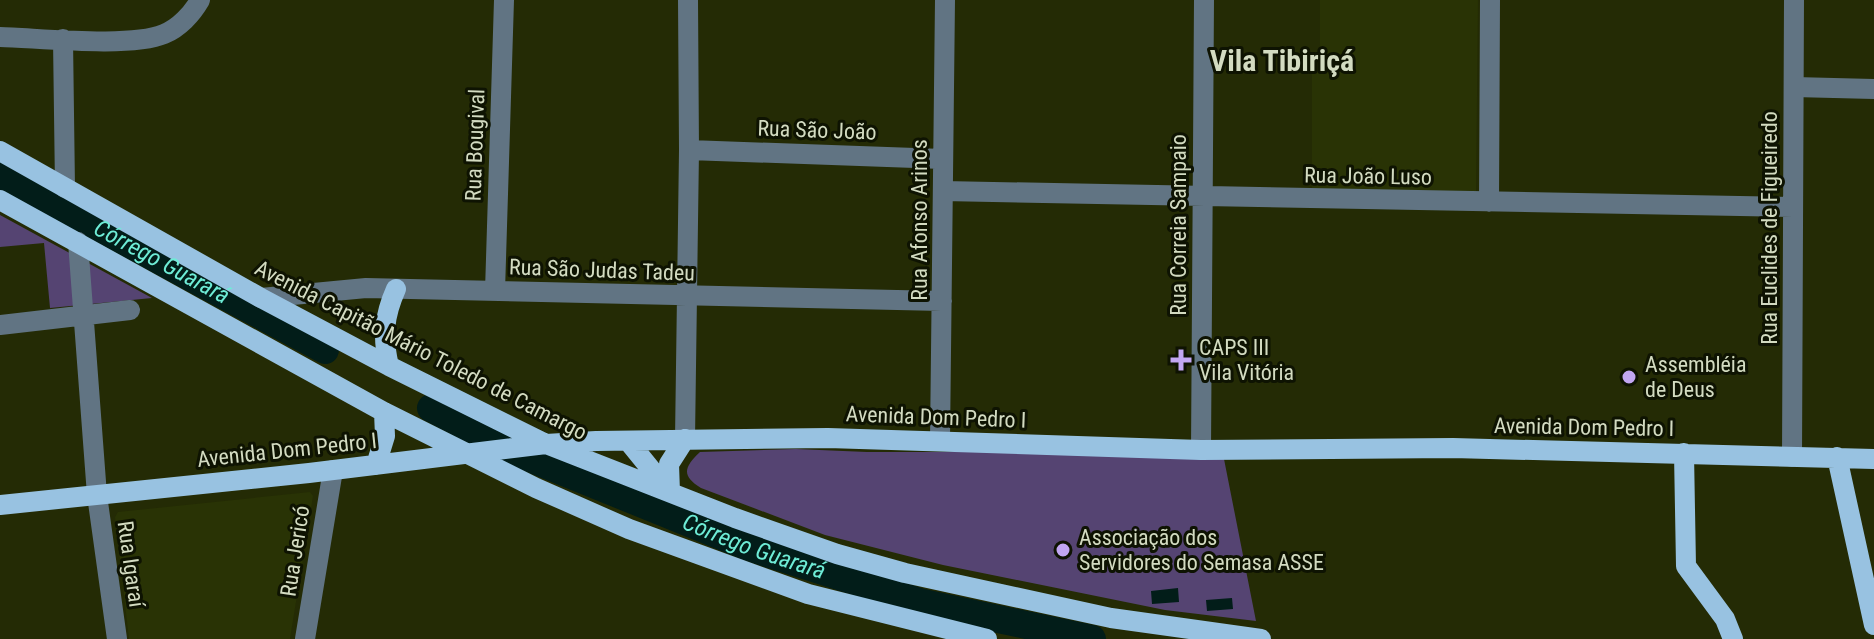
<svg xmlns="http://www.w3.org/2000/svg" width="1874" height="639" viewBox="0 0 1874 639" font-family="'Roboto Condensed',sans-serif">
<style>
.built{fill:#293305}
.green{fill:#554472}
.water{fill:#021d19}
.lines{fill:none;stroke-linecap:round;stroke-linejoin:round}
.river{stroke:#021d19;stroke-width:28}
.minor{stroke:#617483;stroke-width:20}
.major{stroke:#98c2e1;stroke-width:20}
.poi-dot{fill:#c2a7f2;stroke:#0e1302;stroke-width:3}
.labels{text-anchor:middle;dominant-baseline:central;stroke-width:6;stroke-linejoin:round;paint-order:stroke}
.street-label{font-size:22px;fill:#d3dbc1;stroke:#0e1302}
.poi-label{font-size:22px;fill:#d3dbc1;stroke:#0e1302;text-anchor:start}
.water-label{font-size:24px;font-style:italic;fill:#6eecd6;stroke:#0e1302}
.district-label{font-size:30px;font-weight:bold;fill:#d3dbc1;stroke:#0e1302}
</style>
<rect width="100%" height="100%" fill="#242b05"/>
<path class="built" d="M 1320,0 L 1478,0 L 1476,192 L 1312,190 L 1312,72 L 1320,72 Z
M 310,492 L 313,496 L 290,639 L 129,639 L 115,517 L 118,512 Z"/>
<path class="green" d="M 0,215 L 152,298 L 50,308 L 44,243 L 0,247 Z
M 796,449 L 867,452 L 1027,452 L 1224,459 L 1256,621 L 1165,610 L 943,565 L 825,535 L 701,488 C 681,476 684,467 700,452 Z"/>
<path class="water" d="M 1178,588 L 1179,602 L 1152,604 L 1151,591 Z
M 1232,598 L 1233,609 L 1207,611 L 1206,600 Z"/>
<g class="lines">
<g class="river">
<path id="s1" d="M 0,174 L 325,350"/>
<path id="s2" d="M 431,408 L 517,453 L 751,548 L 923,603 L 1092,639"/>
</g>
<path class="minor" d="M 0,37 C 39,38 131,48 164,34 C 179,28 192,14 200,0
M 63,39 L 65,188
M 1794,87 L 1874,89
M 689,150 L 943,159
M 943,191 L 1793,207
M 1489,202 L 1490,0
M 78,242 L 97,495 L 117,639
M 495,291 L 504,0
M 261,298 L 366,288 L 942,301
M 0,325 L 130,310
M 685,439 L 689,150 L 688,0
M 940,440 L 945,0
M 1201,450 L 1204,0
M 1792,457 L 1794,0
M 305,639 L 333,470"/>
<path class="major" d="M 0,151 L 261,298 L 389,366 L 546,444 L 735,518 L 837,554 L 905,573 L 1111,618 L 1261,639
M 0,200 L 384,412 L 536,488 L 629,529 L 808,594 L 987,639
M 389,366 C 382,337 384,316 396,289
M 628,441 L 667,489
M 1684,453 L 1686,566 L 1725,619 L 1733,639
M 1837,457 L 1874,625
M 376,465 L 385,436 L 384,412
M 670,492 L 669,464 L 685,439
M 0,505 L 309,473 L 546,444 L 596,441 L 828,438 L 1201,450 L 1453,448 L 1874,459"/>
</g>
<g class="poi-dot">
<path d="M1177 348h8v8h8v8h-8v8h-8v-8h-8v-8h8z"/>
<circle cx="1629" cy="377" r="8"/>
<circle cx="1063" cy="550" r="8"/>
</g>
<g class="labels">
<g class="street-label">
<text transform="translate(817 130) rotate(2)">Rua São João</text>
<text transform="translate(475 145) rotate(-88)">Rua Bougival</text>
<text transform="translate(1368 176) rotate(1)">Rua João Luso</text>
<text transform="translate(919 220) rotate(-90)">Rua Afonso Arinos</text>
<text transform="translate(1178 225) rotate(-90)">Rua Correia Sampaio</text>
<text transform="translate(1769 228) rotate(-90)">Rua Euclides de Figueiredo</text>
<text transform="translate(602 270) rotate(2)">Rua São Judas Tadeu</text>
<text transform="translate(421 350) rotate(27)">Avenida Capitão Mário Toledo de Camargo</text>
<text transform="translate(936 417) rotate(2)">Avenida Dom Pedro I</text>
<text transform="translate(1584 427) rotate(1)">Avenida Dom Pedro I</text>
<text transform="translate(287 450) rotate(-6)">Avenida Dom Pedro I</text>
<text transform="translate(295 551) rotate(-81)">Rua Jericó</text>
<text transform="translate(131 564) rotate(82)">Rua Igaraí</text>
</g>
<g class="poi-label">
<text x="1199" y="347">CAPS III<tspan x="1199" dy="25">Vila Vitória</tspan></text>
<text x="1645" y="364">Assembléia<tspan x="1645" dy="25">de Deus</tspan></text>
<text x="1079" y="537">Associação dos<tspan x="1079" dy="25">Servidores do Semasa ASSE</tspan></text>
</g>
<g class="water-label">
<text stroke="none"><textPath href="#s1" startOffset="184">Córrego Guarará</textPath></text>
<text stroke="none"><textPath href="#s2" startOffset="352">Córrego Guarará</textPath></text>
</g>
<g class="district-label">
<text x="1282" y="60">Vila Tibiriçá</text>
</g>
</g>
</svg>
